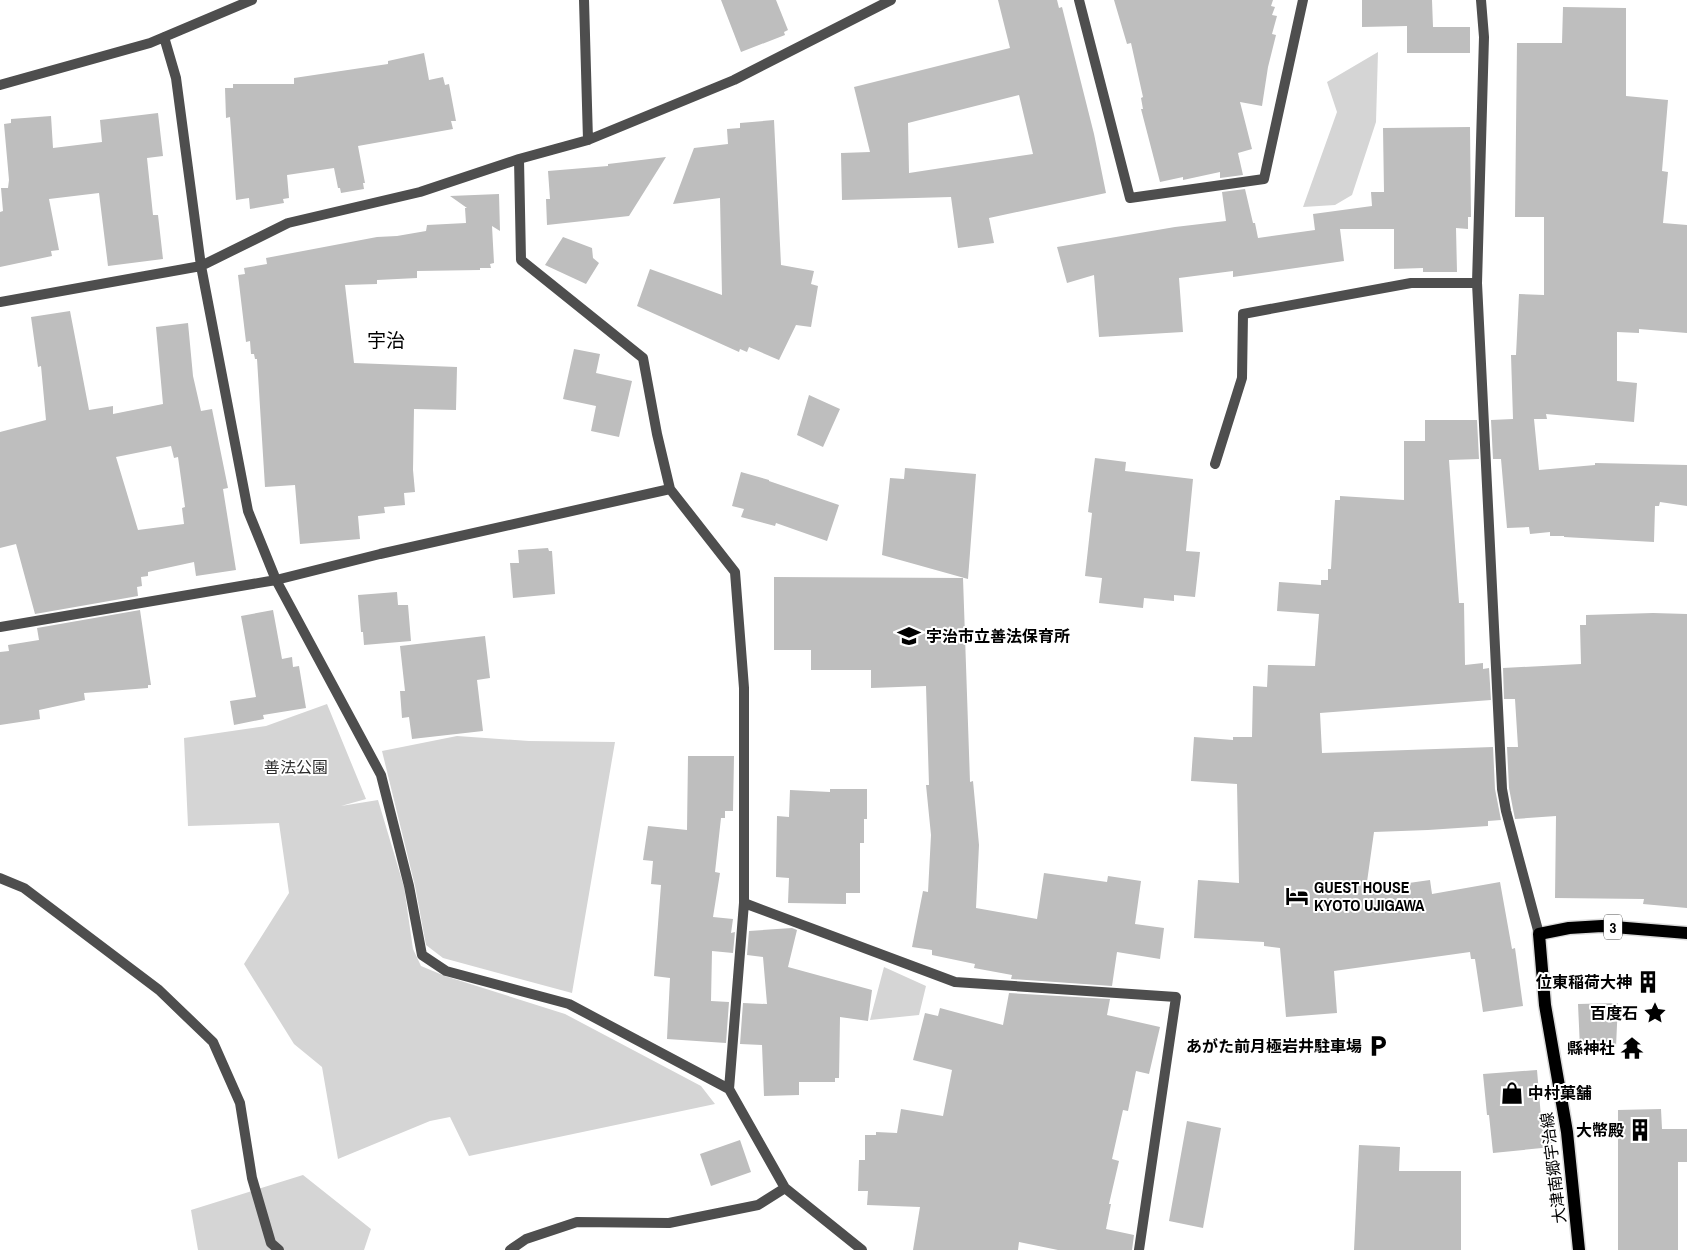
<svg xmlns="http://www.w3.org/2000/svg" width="1687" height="1250" viewBox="0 0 1687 1250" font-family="'Archivo Narrow','Noto Sans JP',sans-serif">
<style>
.green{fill:#d5d5d5}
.building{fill:#bebebe;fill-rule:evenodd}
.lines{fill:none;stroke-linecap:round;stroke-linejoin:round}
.primary-casing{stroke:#dbdbdb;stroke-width:15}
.street{stroke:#4e4e4e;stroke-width:10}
.primary{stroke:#000;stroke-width:12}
.labels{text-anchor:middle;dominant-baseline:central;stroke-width:4;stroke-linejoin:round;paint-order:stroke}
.shield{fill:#fff;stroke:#4c4c4c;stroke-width:1}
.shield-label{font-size:15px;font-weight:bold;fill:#000}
.poi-label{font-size:16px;font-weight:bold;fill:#000;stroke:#fff;text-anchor:end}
.park-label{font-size:16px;fill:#2c2c2c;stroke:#fff}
.street-label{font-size:16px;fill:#000;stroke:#fff}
.quarter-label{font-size:19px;fill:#000;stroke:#fff}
</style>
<rect width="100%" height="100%" fill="#fff"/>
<path class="green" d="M 1378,52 L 1376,122 L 1352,195 L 1335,205 L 1303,207 L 1337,112 L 1327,82 Z
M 327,704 L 366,799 L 341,806 L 378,800 L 404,887 L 413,949 L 421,966 L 445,976 L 565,1014 L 701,1086 L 715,1104 L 469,1156 L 450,1117 L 430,1121 L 338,1159 L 322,1067 L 294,1044 L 244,964 L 289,893 L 279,823 L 188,826 L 184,738 L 266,726 Z
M 457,736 L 529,741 L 615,742 L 572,993 L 443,958 L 426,945 L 415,886 L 382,751 Z
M 884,967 L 926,986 L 919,1015 L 870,1020 Z
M 303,1175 L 371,1229 L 364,1250 L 198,1250 L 191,1210 Z"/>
<path class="building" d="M 721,0 L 776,0 L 788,30 L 784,32 L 785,35 L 741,52 Z
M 998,0 L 1057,0 L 1059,8 L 1062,7 L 1094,134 L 1106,193 L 989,218 L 994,243 L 958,248 L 951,197 L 842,200 L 841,153 L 870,152 L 854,87 L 1010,48 ZM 1019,95 L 1033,154 L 909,173 L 908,123 Z
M 1114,0 L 1273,0 L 1271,6 L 1275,7 L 1272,15 L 1277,16 L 1272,34 L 1276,35 L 1268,67 L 1262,106 L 1240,102 L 1252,149 L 1238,153 L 1243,175 L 1220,178 L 1220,172 L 1183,180 L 1183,177 L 1160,182 L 1141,109 L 1143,109 L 1141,98 L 1143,97 L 1131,43 L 1127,44 Z
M 1362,0 L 1432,0 L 1433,27 L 1470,27 L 1470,53 L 1407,53 L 1407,26 L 1362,27 Z
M 1563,7 L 1626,8 L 1626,96 L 1668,100 L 1662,171 L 1668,172 L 1663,223 L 1687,225 L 1687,333 L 1639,329 L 1639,333 L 1617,332 L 1617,381 L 1637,383 L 1634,422 L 1546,414 L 1547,419 L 1534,419 L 1539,470 L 1595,465 L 1595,463 L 1687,465 L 1687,506 L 1660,502 L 1659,506 L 1655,506 L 1654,542 L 1564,537 L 1564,536 L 1550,536 L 1550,532 L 1530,534 L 1529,527 L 1507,528 L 1501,459 L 1493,459 L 1491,420 L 1513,419 L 1511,355 L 1516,355 L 1519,294 L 1544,295 L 1544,217 L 1515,217 L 1517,43 L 1562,43 Z
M 424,53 L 429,80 L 443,77 L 445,85 L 449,84 L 456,121 L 451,121 L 453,129 L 358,146 L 365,183 L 363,183 L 364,189 L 341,193 L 340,188 L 338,188 L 334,168 L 287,175 L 289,198 L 283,199 L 284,203 L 250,209 L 249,198 L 236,200 L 230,117 L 226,118 L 225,88 L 233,88 L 233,84 L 294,84 L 294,78 L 388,64 L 388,61 Z
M 158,113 L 163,156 L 147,158 L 153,215 L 158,215 L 163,259 L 108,266 L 99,193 L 49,199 L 59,250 L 51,251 L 52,256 L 0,267 L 0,212 L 3,211 L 1,188 L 8,188 L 9,180 L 4,124 L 11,123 L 11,119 L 51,116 L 53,148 L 102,142 L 100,120 Z
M 774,120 L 781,265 L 814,271 L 811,284 L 818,286 L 811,327 L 796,325 L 779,360 L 749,347 L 747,352 L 740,349 L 739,352 L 637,306 L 650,269 L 722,295 L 720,198 L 673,204 L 694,148 L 728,144 L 727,129 L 740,128 L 740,123 Z
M 1470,127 L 1471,217 L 1468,217 L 1468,229 L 1456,228 L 1457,272 L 1423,272 L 1423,268 L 1394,269 L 1394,229 L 1340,229 L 1344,261 L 1233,277 L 1233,271 L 1179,278 L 1183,332 L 1099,337 L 1094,275 L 1067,283 L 1057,247 L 1175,227 L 1226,221 L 1222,192 L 1245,189 L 1253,223 L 1255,223 L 1258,238 L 1315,230 L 1313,214 L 1372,206 L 1371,192 L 1384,192 L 1383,128 Z
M 666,157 L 629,216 L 547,225 L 546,199 L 550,199 L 548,171 L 608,166 L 608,164 Z
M 499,194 L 500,231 L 492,226 L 494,263 L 490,264 L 491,268 L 480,268 L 480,270 L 417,271 L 417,278 L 377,280 L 377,284 L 345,285 L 354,363 L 457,367 L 456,410 L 414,409 L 413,470 L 415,492 L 404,493 L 405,505 L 384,507 L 385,513 L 358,516 L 360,539 L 300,544 L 295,485 L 265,487 L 257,359 L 255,359 L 254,354 L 251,354 L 250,341 L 246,342 L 238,275 L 245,274 L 244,268 L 267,264 L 266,258 L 377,237 L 397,236 L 426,231 L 427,225 L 466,223 L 465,208 L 467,208 L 450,196 Z
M 563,237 L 592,248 L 593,258 L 599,263 L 586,284 L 545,265 Z
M 70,311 L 89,410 L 113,406 L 113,414 L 163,404 L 156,327 L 188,323 L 193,376 L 201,411 L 212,409 L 228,488 L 223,489 L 236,570 L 196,576 L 194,562 L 148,572 L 148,576 L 141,577 L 142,586 L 137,587 L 138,596 L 35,614 L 16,544 L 0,548 L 0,432 L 46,420 L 41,366 L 38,367 L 31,317 ZM 171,446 L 174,458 L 178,457 L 185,507 L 182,508 L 184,524 L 138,530 L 116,457 Z
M 574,349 L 600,354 L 596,373 L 632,381 L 619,437 L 591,431 L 596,406 L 563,399 Z
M 809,395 L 840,409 L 823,447 L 797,435 Z
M 1425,420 L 1477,420 L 1479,459 L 1449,460 L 1459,603 L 1464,603 L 1465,665 L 1483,663 L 1483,669 L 1489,668 L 1491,700 L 1320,713 L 1322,753 L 1493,747 L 1495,789 L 1501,820 L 1488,821 L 1488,826 L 1428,830 L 1374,832 L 1366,889 L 1430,880 L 1432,894 L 1500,882 L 1512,949 L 1515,948 L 1523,1006 L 1483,1012 L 1475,959 L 1471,959 L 1470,952 L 1334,971 L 1337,1013 L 1286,1017 L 1280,948 L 1264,946 L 1264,942 L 1194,938 L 1198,880 L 1239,883 L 1237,784 L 1191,781 L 1194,737 L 1233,740 L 1233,737 L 1252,737 L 1253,686 L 1267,687 L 1268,665 L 1315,666 L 1319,614 L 1277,611 L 1279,582 L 1321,585 L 1321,580 L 1328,580 L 1328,569 L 1331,569 L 1335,500 L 1340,500 L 1340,496 L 1404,500 L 1404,441 L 1425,441 Z
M 1095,458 L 1126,462 L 1125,471 L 1193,479 L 1186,551 L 1200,552 L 1195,597 L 1174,595 L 1174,601 L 1144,598 L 1143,608 L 1099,603 L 1102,578 L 1085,576 L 1092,513 L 1088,512 Z
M 905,468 L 976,474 L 968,579 L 882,555 L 890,478 L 904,479 Z
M 741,472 L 769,480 L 769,481 L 839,505 L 827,541 L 776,523 L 775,526 L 741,517 L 744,509 L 732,506 Z
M 548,548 L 549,551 L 552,551 L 555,594 L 513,598 L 510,563 L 519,563 L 518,550 Z
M 774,577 L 963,578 L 970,782 L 973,781 L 979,845 L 976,908 L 1037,919 L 1044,873 L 1107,882 L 1108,876 L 1141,881 L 1135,924 L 1164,928 L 1160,959 L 1117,952 L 1112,986 L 1011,979 L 1012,975 L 974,968 L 975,964 L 932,955 L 932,950 L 912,947 L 923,891 L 928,892 L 931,835 L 926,785 L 929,785 L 926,686 L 871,688 L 871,670 L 811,670 L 811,650 L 774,650 Z
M 397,592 L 398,605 L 408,605 L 411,641 L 364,645 L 363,632 L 361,632 L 358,595 Z
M 140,610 L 151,685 L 148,685 L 148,688 L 84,693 L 85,700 L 39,710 L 40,719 L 0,725 L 0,652 L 9,651 L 8,645 L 39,640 L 37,628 Z
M 273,610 L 282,659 L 292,657 L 293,667 L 299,666 L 306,708 L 263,715 L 264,719 L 234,725 L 230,701 L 256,697 L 241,616 Z
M 1653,613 L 1687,614 L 1687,908 L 1643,904 L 1644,899 L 1555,898 L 1556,816 L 1515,819 L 1513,809 L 1509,788 L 1507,747 L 1518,747 L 1515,699 L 1504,699 L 1503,668 L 1581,664 L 1580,625 L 1586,625 L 1586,615 Z
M 485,636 L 490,678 L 477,680 L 483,731 L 412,739 L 409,717 L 402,718 L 400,691 L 405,691 L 400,646 Z
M 688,756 L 734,756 L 733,811 L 725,811 L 725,818 L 721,818 L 715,872 L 720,873 L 713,917 L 733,919 L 731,933 L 735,932 L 733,953 L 712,951 L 711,1001 L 729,1002 L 726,1043 L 667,1039 L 670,978 L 654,976 L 661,885 L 651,884 L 653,861 L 643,860 L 648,826 L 687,830 Z
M 830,789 L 867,789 L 867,819 L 864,819 L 864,843 L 860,843 L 860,893 L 846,893 L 846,904 L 788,903 L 789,878 L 776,877 L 777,816 L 789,817 L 790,790 L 830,792 Z
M 792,928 L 797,930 L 788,967 L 872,990 L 868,1021 L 840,1017 L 839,1078 L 835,1078 L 835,1082 L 799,1082 L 799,1095 L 764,1096 L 762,1045 L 740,1044 L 743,1003 L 767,1004 L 763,957 L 747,955 L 749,931 Z
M 1009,993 L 1110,999 L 1107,1015 L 1160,1027 L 1149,1074 L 1136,1071 L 1128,1111 L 1123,1110 L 1112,1159 L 1119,1161 L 1109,1204 L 1111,1204 L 1106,1229 L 1134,1235 L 1132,1250 L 1058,1250 L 1019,1242 L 1018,1250 L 913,1250 L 920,1207 L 867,1205 L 868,1191 L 858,1191 L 859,1160 L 865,1160 L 865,1135 L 876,1135 L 876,1132 L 897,1133 L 901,1109 L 943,1116 L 952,1070 L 913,1060 L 925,1013 L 938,1016 L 940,1008 L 1003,1025 Z
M 1618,1003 L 1616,1047 L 1580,1048 L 1578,1004 Z
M 1537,1070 L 1541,1117 L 1549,1116 L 1552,1147 L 1493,1153 L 1489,1115 L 1487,1115 L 1483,1074 Z
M 1661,1109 L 1662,1129 L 1687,1129 L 1687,1162 L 1678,1162 L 1678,1250 L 1618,1250 L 1618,1110 Z
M 1187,1121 L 1221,1128 L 1203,1228 L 1169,1221 Z
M 740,1140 L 751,1172 L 711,1186 L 700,1154 Z
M 1359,1145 L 1400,1147 L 1399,1171 L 1461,1171 L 1461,1250 L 1354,1250 Z"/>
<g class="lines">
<defs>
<path id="primary" d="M 1579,1250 L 1567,1132 L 1545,1005 L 1539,934 L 1569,928 L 1602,926 L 1687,933"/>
</defs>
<use href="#primary" class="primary-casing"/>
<path class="street" d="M 584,0 L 588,140
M 1079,0 L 1130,198 L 1264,179 L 1303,0
M 1481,0 L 1484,37 L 1477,283 L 1502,789 L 1506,811 L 1539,934
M 164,37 L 176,78 L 201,266 L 248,511 L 276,580 L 381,775 L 409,886 L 422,955 L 446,971 L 569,1004 L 729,1089 L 785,1188 L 862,1250
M 0,85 L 150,43 L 252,0
M 519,159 L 521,260 L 643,358 L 657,434 L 670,489 L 735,572 L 744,688 L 744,903 L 729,1089
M 0,302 L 201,266 L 288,223 L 420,192 L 519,159 L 588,140 L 734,80 L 891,0
M 1215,464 L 1242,378 L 1243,314 L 1411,283 L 1477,283
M 0,627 L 276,580 L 380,554 L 670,489
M 0,878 L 24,888 L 159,990 L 213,1042 L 240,1103 L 252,1178 L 271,1243 L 279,1250
M 744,903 L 955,982 L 1176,997 L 1139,1250
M 510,1250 L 526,1239 L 577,1222 L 669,1223 L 758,1205 L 785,1188"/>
<use href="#primary" class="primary"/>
</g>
<defs>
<symbol id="school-bare" viewBox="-9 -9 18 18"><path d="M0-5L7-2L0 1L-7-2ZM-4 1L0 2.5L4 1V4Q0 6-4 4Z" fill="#000" stroke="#fff" stroke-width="2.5" paint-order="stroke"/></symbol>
<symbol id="hotel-bare" viewBox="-9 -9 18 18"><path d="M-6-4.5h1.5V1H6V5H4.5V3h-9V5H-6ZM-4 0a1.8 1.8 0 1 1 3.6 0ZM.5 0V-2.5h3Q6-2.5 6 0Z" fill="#000" stroke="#fff" stroke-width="2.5" paint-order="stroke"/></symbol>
<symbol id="building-bare" viewBox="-9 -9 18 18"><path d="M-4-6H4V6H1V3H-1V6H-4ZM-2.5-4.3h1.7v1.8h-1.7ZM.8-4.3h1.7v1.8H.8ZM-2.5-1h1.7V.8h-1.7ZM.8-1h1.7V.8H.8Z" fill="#000" stroke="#fff" stroke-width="2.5" paint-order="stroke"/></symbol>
<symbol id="sight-bare" viewBox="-9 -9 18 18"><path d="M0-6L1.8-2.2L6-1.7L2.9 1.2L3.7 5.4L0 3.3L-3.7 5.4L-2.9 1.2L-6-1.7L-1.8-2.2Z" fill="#000" stroke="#fff" stroke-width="2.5" paint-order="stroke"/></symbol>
<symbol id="parking-bare" viewBox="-9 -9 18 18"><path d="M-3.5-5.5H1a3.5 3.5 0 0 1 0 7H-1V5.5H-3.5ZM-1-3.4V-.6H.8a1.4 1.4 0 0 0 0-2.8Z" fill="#000" stroke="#fff" stroke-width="2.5" paint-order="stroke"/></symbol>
<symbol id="temple-bare" viewBox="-9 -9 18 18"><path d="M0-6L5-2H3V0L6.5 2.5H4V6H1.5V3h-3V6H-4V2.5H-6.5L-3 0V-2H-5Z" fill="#000" stroke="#fff" stroke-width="2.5" paint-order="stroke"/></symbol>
<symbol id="shop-bare" viewBox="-9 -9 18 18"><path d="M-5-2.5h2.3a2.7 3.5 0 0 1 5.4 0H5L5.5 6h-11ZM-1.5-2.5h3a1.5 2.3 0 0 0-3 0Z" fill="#000" stroke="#fff" stroke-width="2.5" paint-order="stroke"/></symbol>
</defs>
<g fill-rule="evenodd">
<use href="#school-bare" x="893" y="620" width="32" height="32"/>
<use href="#hotel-bare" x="1281" y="880" width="32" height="32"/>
<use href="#building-bare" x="1632" y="966" width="32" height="32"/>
<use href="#sight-bare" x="1639" y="997" width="32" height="32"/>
<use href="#parking-bare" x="1362" y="1030" width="32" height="32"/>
<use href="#temple-bare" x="1616" y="1032" width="32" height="32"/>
<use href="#shop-bare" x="1496" y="1077" width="32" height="32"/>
<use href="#building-bare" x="1624" y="1114" width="32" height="32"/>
</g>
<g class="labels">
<rect class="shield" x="1604" y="914.5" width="18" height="25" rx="4"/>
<g class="shield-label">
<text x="1613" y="927">3</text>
</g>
<g class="poi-label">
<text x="926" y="636" text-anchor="start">宇治市立善法保育所</text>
<text x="1314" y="887" text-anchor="start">GUEST HOUSE<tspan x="1314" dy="18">KYOTO UJIGAWA</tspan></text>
<text x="1632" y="982">位東稲荷大神</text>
<text x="1638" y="1013">百度石</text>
<text x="1362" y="1046">あがた前月極岩井駐車場</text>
<text x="1615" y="1048">縣神社</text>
<text x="1528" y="1093" text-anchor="start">中村菓舗</text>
<text x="1624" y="1130">大幣殿</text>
</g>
<g class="park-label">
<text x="296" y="767">善法公園</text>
</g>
<g class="street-label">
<text transform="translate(1553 1168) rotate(-97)">大津南郷宇治線</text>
</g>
<g class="quarter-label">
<text x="386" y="340">宇治</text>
</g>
</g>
</svg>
